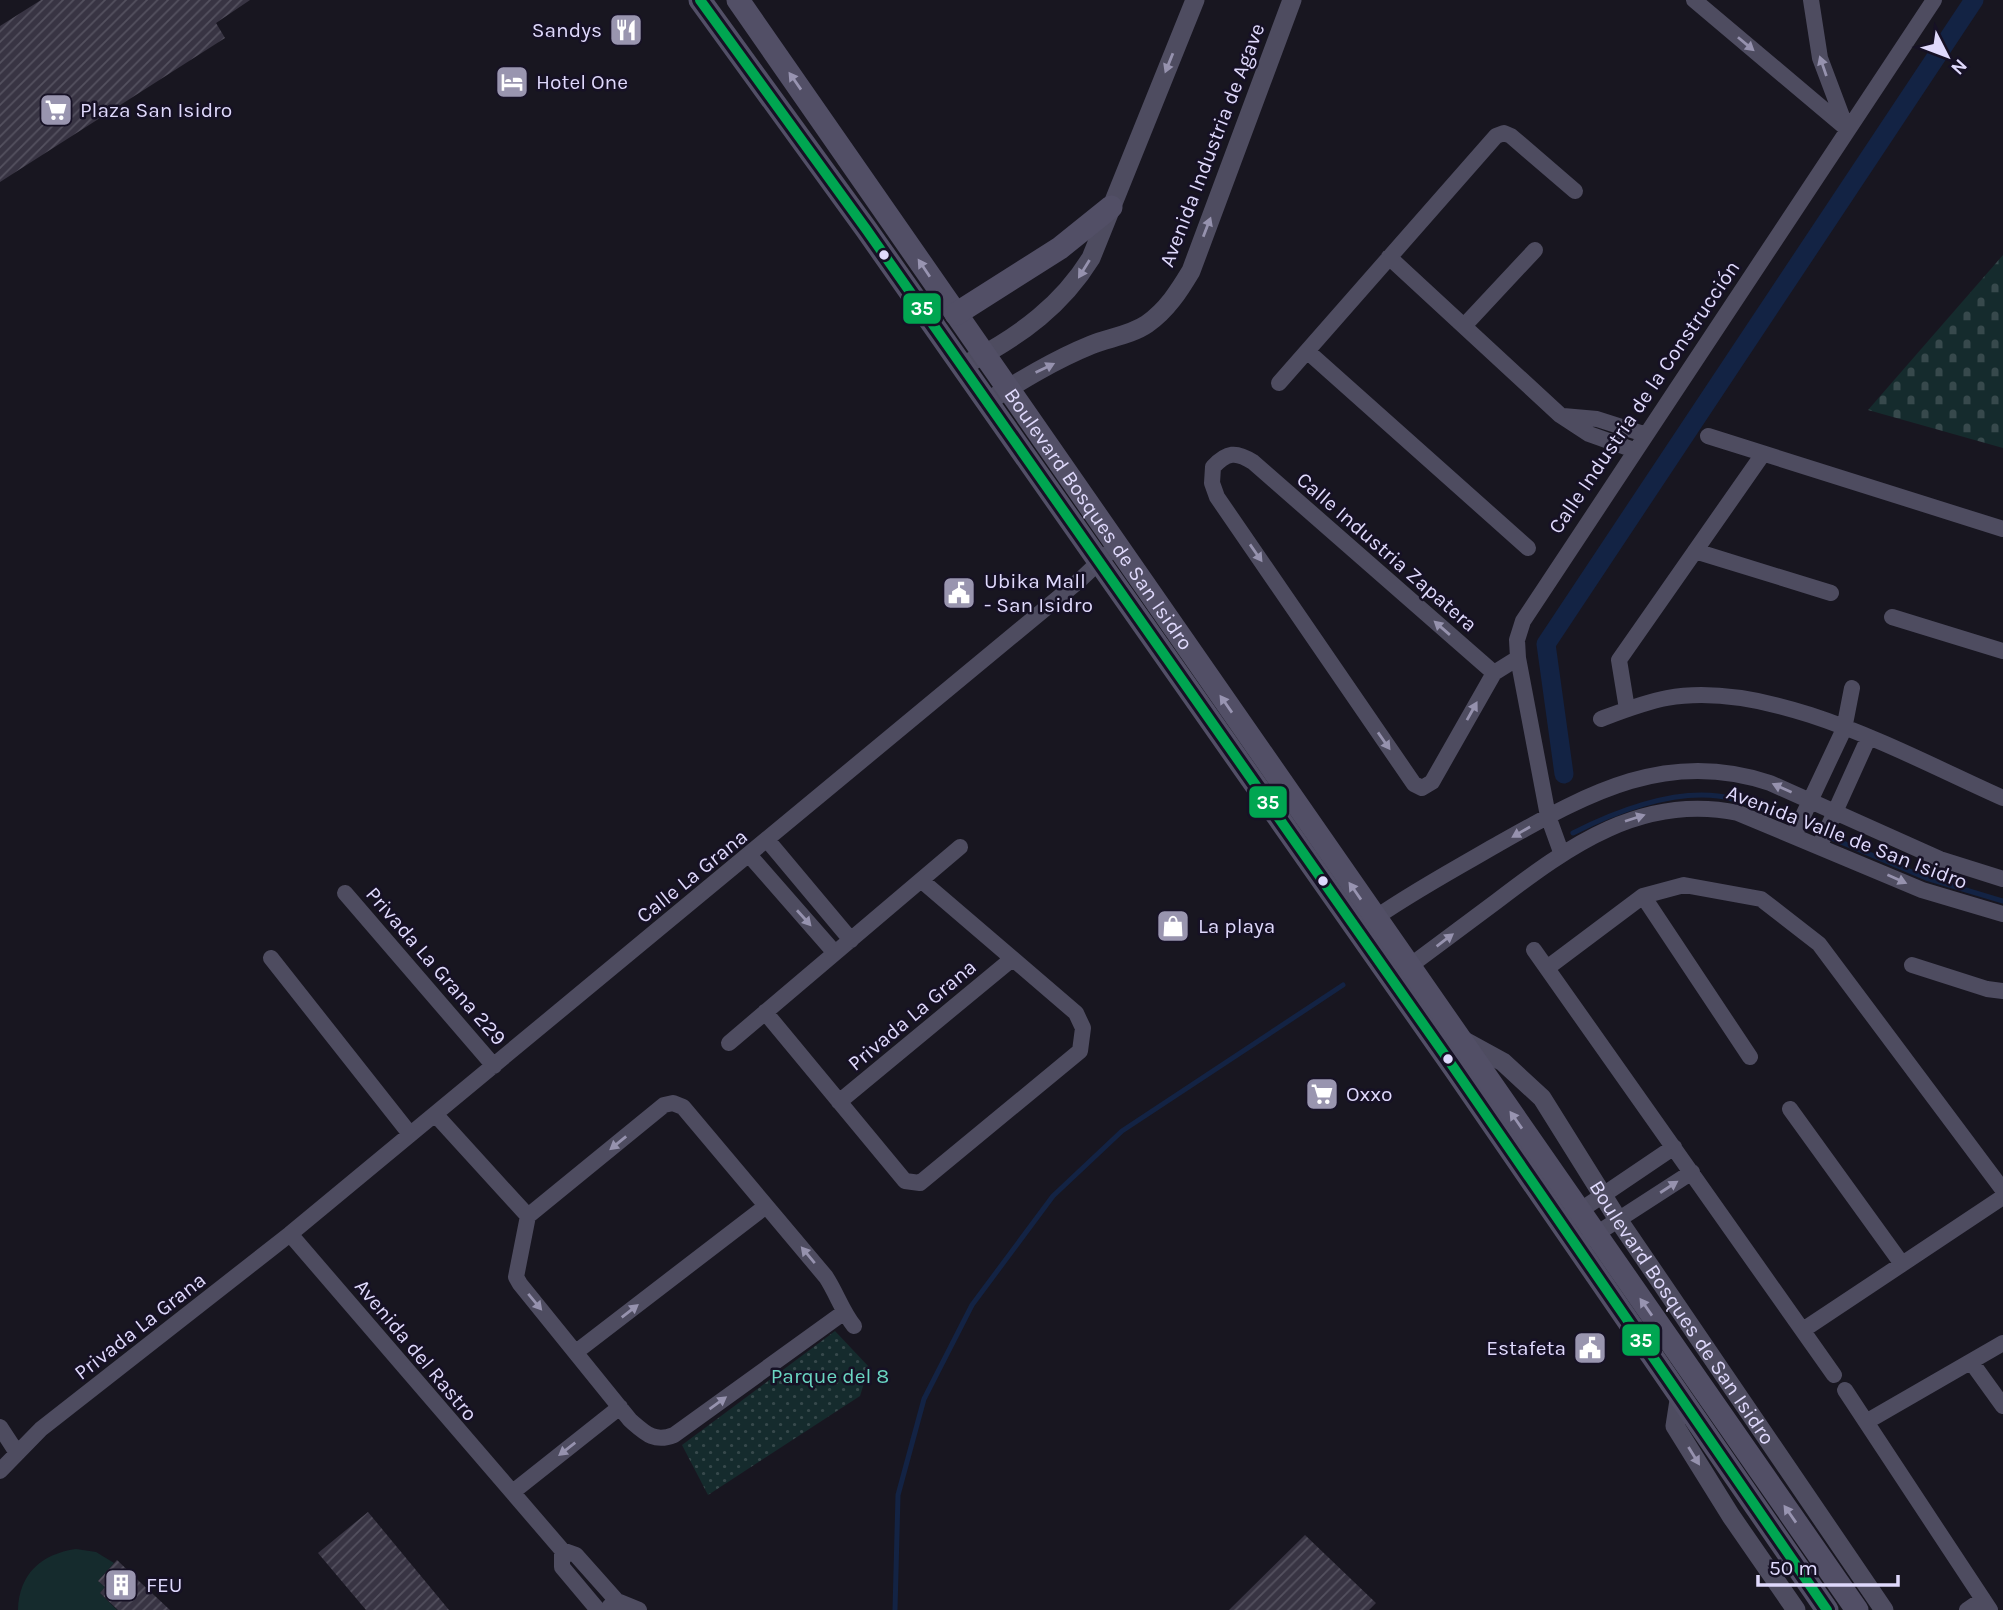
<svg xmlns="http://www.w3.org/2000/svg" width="2003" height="1610" viewBox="0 0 2003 1610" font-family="Karla,sans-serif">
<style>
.cemetery{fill:url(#cemetery-stones)}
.park{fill:url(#park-dots)}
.garden{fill:#152b2d}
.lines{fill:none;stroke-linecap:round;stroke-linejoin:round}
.stream{stroke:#132344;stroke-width:5}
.canal{stroke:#132344;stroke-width:19}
.building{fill:url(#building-hatch)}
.minor{stroke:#4e4c60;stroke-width:16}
.tertiary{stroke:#4e4c60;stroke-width:19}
.secondary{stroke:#524f66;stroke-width:23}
.bus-1-casing{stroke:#161125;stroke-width:16}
.bus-1{stroke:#00a651;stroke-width:10}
.oneway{fill:#9692ae}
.oneway2{fill:#9894b1}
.bus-dot{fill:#dfd9fc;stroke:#161125;stroke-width:2.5}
.labels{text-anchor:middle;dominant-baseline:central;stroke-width:5;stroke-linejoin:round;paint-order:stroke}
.poi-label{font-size:21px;fill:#dfd9fc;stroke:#161125;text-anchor:start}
.street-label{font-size:21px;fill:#dfd9fc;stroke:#161125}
.park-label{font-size:21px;fill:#6ad6c2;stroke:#161125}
.line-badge{stroke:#161125;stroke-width:2.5}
.badge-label{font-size:19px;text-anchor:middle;font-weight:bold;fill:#fff}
</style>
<defs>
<pattern id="cemetery-stones" width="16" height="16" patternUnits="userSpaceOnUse" patternTransform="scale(1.75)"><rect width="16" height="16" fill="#152b2d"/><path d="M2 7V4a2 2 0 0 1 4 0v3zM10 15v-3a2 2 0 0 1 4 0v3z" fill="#37494c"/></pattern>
<pattern id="park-dots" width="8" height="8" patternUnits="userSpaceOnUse" patternTransform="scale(1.75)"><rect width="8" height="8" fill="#152b2d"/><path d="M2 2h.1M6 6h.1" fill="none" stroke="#37494c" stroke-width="1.8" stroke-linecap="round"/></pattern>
<pattern id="building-hatch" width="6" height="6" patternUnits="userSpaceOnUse" patternTransform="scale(1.75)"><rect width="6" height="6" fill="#383443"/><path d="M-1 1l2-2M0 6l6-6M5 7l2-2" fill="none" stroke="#54515f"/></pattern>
</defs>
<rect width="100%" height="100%" fill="#181620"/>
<path class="cemetery" d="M 2003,255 L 2003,448 L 1868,410 Z"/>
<path class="park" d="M 835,1331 L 869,1367 L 860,1396 L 708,1495 L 682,1445 Z"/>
<path class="garden" d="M 76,1549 L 96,1552 L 114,1563 L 98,1581 L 105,1587 L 100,1593 L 117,1610 L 18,1610 C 19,1574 41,1554 76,1549 Z"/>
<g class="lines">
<path class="stream" d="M 1573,833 C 1614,812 1671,790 1718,796 C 1738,799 1756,806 1775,813
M 1829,837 L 1926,878 L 2003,901
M 895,1610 L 898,1495 L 924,1399 L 972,1305 L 1053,1196 L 1122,1131 L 1343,985"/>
<path class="canal" d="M 1564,774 L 1546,644 L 1974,0"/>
</g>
<path class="building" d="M 41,0 L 250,0 L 216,23 L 225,38 L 0,182 L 0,26 Z
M 368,1512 L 449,1610 L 366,1610 L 318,1553 Z
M 1305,1535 L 1376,1603 L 1369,1610 L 1229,1610 Z
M 117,1560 L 141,1583 L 170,1610 L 118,1610 L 100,1593 L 105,1587 L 98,1581 Z"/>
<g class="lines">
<path class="minor" d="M 1694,0 L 1847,129
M 1811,0 L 1820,58 L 1846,127
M 1389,257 L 1560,415 L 1589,434 L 1634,450
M 1464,326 L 1535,250
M 1307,351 L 1528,548
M 1279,383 L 1496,136 L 1504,133 L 1511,136 L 1575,191
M 1563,416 L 1597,419 L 1644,434
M 1708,436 L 2003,529
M 1695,551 L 1831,593
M 1892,617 L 2003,651
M 1494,673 L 1253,462 C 1236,451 1227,452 1213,467 L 1212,483 L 1217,497 L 1414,784 L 1422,788 L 1432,782 L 1494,673 L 1518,658
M 1627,709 L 1619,660 L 1763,454
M 1601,719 C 1622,711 1645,702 1667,698 C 1773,679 1908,756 2003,798
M 1794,835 L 1844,729 L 1852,688
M 768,841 L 851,940
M 1820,845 L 1868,739
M 1561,852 L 1548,816 L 1518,658 L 1517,640 L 1523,621 L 1934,0
M 750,856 L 835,953
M 345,893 L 494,1066
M 1643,896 L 1750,1057
M 1368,923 C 1407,895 1450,872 1491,848 C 1582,797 1663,747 1770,783 L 1940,859 L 2003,879
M 1534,950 L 1834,1375
M 271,958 L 410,1134
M 1912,965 L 1987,989 L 2003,991
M 1547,968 L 1643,896 L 1684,885 L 1761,899 L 1819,944 L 2003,1190
M 1403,971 C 1434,948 1466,924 1497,901 C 1569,846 1642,793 1738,813 L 1922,890 L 2003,914
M 765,1012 L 905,1181 L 920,1183 L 1080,1051 L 1083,1028 L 1076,1013 L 922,881
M 729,1043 L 960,847
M 839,1102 L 1012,959
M 1790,1109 L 1902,1264
M 435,1114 L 528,1216
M 528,1216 L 516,1277 L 520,1284 L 630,1420 C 645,1433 654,1443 674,1435 L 843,1313
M 528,1216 L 664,1105 L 673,1103 L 683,1107 L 826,1277 C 837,1294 842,1311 854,1326
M 1572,1216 L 1674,1147
M 290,1234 L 562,1550 L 576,1555 L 617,1601
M 1590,1238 L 1692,1172
M 1803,1330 L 2003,1197
M 576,1352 L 766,1206
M 1972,1363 L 2003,1406
M 1845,1390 L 1990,1610
M 1866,1422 L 2003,1343
M 0,1427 L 17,1453
M 0,1471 L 41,1429 L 290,1234 L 1081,579 L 1116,546
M 514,1491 L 620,1407
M 562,1550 L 562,1567 L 598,1610
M 610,1606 L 617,1601 L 639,1610
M 1967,1610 L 1983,1599"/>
<g class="tertiary">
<path d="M 972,361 C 1021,335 1062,305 1091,258 L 1195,0"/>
<path d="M 987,402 C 1020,381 1054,360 1091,345 C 1108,338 1131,335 1147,324 C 1167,310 1179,291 1191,271 L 1292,0"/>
<path id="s1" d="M 1461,1039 L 1503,1062 L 1542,1098 L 1617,1218 L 1884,1610"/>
<path d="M 1680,1394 L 1675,1426 L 1731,1516 L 1796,1610"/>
</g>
<g class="secondary">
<path d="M 700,0 L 866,229 L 1454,1068 L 1827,1610"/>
<path id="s2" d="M 738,0 L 1857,1610"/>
<path d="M 956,314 L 1060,248 L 1111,207"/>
</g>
<defs>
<path id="bus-1" d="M 700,0 L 866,229 L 1454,1068 L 1827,1610"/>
</defs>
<use href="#bus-1" class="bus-1-casing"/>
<use href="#bus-1" class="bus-1"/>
</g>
<defs><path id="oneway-solid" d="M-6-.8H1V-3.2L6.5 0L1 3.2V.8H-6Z" transform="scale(1.75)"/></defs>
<g class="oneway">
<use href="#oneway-solid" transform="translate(1746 44) rotate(40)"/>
<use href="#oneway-solid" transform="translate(1169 63) rotate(112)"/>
<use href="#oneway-solid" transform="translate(1823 66) rotate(-109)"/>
<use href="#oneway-solid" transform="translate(1207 227) rotate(-69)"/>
<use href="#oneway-solid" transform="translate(1084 269) rotate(122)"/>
<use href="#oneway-solid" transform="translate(1045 368) rotate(-26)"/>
<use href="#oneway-solid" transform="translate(1256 553) rotate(55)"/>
<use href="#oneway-solid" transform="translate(1442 628) rotate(-139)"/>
<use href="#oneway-solid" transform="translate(1472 711) rotate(-61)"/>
<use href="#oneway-solid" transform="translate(1384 741) rotate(55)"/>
<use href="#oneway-solid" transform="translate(1782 788) rotate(-156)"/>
<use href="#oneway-solid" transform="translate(1635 818) rotate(-18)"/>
<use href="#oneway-solid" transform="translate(1521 832) rotate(150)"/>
<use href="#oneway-solid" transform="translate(1897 879) rotate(24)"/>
<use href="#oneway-solid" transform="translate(804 918) rotate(48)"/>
<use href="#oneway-solid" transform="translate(1445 940) rotate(-37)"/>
<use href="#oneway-solid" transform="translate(618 1143) rotate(141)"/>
<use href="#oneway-solid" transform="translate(1669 1187) rotate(-33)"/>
<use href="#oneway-solid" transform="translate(808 1255) rotate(-130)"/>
<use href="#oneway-solid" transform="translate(535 1302) rotate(50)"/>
<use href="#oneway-solid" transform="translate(630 1311) rotate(-38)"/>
<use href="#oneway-solid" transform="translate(718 1403) rotate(-36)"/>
<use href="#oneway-solid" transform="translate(567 1449) rotate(142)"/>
<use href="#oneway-solid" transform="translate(1694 1456) rotate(58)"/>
</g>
<g class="oneway2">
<use href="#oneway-solid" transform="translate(795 81) rotate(-125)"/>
<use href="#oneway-solid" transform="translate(924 268) rotate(-124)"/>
<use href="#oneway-solid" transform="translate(1226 704) rotate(-125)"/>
<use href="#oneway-solid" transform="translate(1355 891) rotate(-125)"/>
<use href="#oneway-solid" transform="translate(1516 1120) rotate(-125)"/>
<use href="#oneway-solid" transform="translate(1646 1307) rotate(-125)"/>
<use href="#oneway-solid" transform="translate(1790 1514) rotate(-125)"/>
</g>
<defs>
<symbol id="restaurant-square" viewBox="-11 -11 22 22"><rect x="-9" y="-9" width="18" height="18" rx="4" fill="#9995af" stroke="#161125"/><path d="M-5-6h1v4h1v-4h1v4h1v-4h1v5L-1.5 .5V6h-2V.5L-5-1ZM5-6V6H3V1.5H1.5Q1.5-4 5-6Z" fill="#fff"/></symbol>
<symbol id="hotel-square" viewBox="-11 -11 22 22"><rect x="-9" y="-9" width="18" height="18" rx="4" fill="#9995af" stroke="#161125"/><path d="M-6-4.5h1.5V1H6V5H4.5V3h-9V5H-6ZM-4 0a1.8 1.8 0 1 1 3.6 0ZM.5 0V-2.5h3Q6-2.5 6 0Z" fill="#fff"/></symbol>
<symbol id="supermarket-square" viewBox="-11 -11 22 22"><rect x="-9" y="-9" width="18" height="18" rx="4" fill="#9995af" stroke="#161125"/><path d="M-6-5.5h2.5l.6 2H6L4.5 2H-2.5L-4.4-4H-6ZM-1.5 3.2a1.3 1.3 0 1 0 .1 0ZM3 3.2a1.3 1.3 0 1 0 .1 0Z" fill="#fff"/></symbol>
<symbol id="civic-square" viewBox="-11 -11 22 22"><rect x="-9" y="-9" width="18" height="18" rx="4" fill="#9995af" stroke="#161125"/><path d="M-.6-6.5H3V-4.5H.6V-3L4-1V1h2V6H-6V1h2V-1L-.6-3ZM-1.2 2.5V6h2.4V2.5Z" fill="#fff"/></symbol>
<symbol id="shop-square" viewBox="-11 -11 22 22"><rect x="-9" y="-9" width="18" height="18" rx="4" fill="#9995af" stroke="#161125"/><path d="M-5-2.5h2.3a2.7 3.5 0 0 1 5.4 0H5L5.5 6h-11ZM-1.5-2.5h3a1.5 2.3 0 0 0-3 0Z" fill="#fff"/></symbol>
<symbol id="building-square" viewBox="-11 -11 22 22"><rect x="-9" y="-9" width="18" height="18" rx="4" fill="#9995af" stroke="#161125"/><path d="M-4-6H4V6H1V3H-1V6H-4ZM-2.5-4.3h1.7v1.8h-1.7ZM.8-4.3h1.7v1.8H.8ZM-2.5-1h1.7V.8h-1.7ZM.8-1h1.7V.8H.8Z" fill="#fff"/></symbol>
</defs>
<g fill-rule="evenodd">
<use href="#restaurant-square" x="607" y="11" width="38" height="38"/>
<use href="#hotel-square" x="493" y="63" width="38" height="38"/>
<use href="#supermarket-square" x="37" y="91" width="38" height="38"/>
<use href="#civic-square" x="940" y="574" width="38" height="38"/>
<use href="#shop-square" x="1154" y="907" width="38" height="38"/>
<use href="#supermarket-square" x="1303" y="1075" width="38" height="38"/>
<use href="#civic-square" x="1571" y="1329" width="38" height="38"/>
<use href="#building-square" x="102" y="1566" width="38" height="38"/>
</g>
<g class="bus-dot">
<circle cx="884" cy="255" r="6"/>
<circle cx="1323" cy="881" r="6"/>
<circle cx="1448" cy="1059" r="6"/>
</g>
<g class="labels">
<g class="poi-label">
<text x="602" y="30" text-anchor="end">Sandys</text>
<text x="536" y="82">Hotel One</text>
<text x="80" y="110">Plaza San Isidro</text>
<text x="984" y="581">Ubika Mall<tspan x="984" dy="24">- San Isidro</tspan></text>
<text x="1198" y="926">La playa</text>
<text x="1346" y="1094">Oxxo</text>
<text x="1566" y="1348" text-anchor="end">Estafeta</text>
<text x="146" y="1585">FEU</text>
</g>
<g class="street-label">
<text transform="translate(1212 145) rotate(-69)">Avenida Industria de Agave</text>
<text transform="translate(1644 397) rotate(-56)">Calle Industria de la Construcción</text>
<text stroke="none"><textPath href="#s2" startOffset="632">Boulevard Bosques de San Isidro</textPath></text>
<text transform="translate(1387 552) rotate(41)">Calle Industria Zapatera</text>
<text transform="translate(1847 837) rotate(21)">Avenida Valle de San Isidro</text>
<text transform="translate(692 876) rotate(-39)">Calle La Grana</text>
<text transform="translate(436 966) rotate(49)">Privada La Grana 229</text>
<text transform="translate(912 1015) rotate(-40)">Privada La Grana</text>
<text stroke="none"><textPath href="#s1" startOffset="357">Boulevard Bosques de San Isidro</textPath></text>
<text transform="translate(140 1326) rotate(-38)">Privada La Grana</text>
<text transform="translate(416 1350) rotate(50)">Avenida del Rastro</text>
</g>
<g class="park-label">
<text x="830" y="1376">Parque del 8</text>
</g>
</g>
<g class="line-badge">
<rect x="902" y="292" width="40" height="33" rx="7" fill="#00a651"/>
<rect x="1248" y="785" width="40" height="34" rx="7" fill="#00a651"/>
<rect x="1621" y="1323" width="40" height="34" rx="7" fill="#00a651"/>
</g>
<g class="badge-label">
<text x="922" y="315">35</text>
<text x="1268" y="809">35</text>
<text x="1641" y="1347">35</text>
</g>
<g transform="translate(1947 56) rotate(132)" stroke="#161125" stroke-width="5" paint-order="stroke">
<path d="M0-5L12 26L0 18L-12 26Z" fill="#dfd9fc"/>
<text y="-10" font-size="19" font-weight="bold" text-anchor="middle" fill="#dfd9fc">N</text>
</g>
<path d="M1758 1575v10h140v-10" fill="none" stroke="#dfd9fc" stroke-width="3.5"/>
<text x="1769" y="1575" font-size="21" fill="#dfd9fc" stroke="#161125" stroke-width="5" paint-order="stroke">50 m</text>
</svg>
